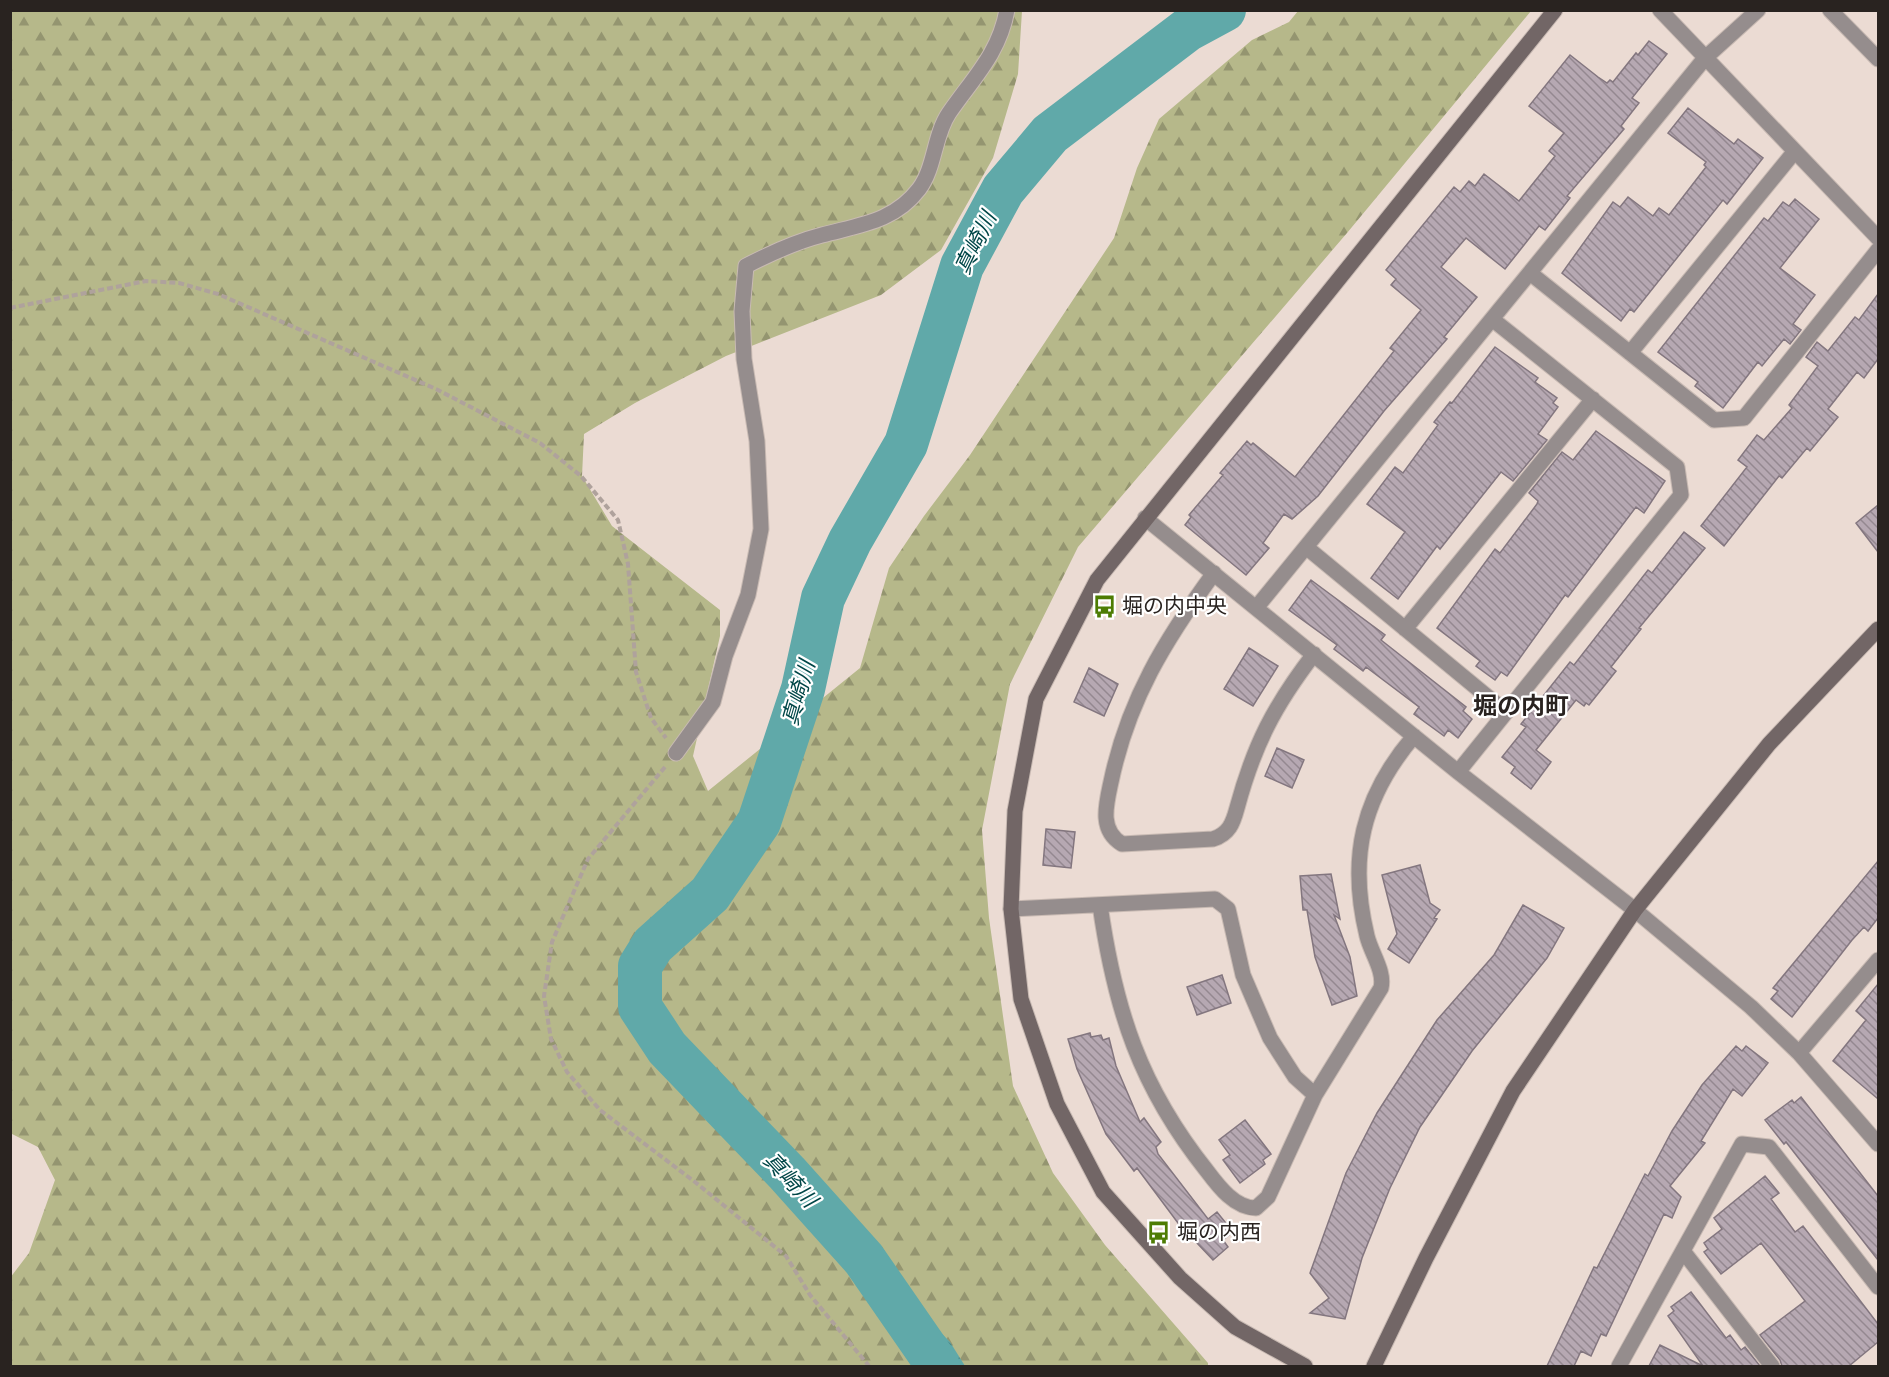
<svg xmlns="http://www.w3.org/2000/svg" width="1889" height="1377" viewBox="0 0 1889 1377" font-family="'Varela Round','Noto Sans JP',sans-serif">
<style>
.forest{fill:url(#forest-firs)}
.water{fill:url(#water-waves)}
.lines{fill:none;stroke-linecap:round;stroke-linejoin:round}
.river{stroke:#60a9a9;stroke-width:44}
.building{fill:url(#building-back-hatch);stroke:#83767f;stroke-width:1.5}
.street-casing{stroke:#c8bab3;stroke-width:17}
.secondary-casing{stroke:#c8bab3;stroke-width:17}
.path{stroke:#afa29c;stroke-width:4;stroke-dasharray:6 3;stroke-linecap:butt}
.street{stroke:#958d8d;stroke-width:15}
.secondary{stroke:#726666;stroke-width:15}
.labels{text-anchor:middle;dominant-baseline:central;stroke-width:4.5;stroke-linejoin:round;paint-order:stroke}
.poi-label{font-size:21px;fill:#292320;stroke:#fff;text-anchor:start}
.water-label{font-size:22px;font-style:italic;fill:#004647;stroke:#fff}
.quarter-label{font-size:24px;font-weight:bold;fill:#292320;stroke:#fff}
</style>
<defs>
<pattern id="forest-firs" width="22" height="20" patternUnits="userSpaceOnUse" patternTransform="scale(1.5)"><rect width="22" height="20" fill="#b6b88a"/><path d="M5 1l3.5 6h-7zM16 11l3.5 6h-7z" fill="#949570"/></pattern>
<pattern id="water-waves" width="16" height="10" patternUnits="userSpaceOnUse" patternTransform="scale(1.5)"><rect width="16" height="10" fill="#60a9a9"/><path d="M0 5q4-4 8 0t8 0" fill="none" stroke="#4f8989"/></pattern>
<pattern id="building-back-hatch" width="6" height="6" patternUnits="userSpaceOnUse" patternTransform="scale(1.5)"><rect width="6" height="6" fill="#b6a8b2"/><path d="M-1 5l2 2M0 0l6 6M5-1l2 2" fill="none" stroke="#948890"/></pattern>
</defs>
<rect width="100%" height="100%" fill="#ebdbd3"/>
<path class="forest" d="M 11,11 L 1022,11 L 1018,74 L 993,158 L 941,250 L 881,295 L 726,356 L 635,403 L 584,434 L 582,476 L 612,526 L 720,610 L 720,636 L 693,756 L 708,791 L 860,668 L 889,568 L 924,516 L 970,455 L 1114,238 L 1137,168 L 1159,119 L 1252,40 L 1289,22 L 1298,11 L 1531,11 L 1347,233 L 1078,547 L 1010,684 L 982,830 L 989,918 L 1013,1086 L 1053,1173 L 1105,1245 L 1208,1363 L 1208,1366 L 11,1366 L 10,1278 L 29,1253 L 55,1180 L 38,1147 L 10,1133 Z"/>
<path class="water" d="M 845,1234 L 950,1342 L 965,1366 L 926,1366 Z"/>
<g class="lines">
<path class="river" d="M 938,1366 L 864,1259 L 787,1173 L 667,1048 L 640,1007 L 640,966 L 653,945 L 710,894 L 759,822 L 803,689 L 823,598 L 850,541 L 906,444 L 962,266 L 1003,190 L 1050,134 L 1187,30 L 1224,10"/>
</g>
<path class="building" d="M 1649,41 L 1667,54 L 1632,98 L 1639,103 L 1621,126 L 1624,129 L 1567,196 L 1570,198 L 1545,230 L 1539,226 L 1505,269 L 1466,238 L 1441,267 L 1477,297 L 1444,337 L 1447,339 L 1384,411 L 1318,496 L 1292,519 L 1284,514 L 1263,543 L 1269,548 L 1246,575 L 1185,525 L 1191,517 L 1189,515 L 1223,475 L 1220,473 L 1247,441 L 1251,445 L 1253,443 L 1295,477 L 1394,351 L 1390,348 L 1421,310 L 1391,285 L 1396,279 L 1386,270 L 1454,187 L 1460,192 L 1469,181 L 1475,186 L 1484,174 L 1519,201 L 1555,156 L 1549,151 L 1564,133 L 1529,106 L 1570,55 L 1598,77 L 1607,83 L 1610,80 L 1613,82 L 1636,53 L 1638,55 Z
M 1688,108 L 1734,144 L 1738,139 L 1763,158 L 1727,204 L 1723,200 L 1634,312 L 1630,309 L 1621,321 L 1562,273 L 1613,202 L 1620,207 L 1628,197 L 1653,216 L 1659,208 L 1669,215 L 1706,167 L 1704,165 L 1706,162 L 1668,133 Z
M 1795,199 L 1819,219 L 1780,268 L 1815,295 L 1793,324 L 1801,330 L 1790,344 L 1784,339 L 1762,366 L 1758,362 L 1723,408 L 1695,386 L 1698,382 L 1658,352 L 1764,218 L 1768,221 L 1783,202 L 1789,206 Z
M 1878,294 L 1878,359 L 1864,378 L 1857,372 L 1828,409 L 1838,417 L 1810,451 L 1807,448 L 1782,478 L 1779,476 L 1724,546 L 1701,526 L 1747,467 L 1738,460 L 1757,435 L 1764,440 L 1792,408 L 1789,405 L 1818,366 L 1806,357 L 1817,342 L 1828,351 L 1855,317 L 1859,320 Z
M 1495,347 L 1538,378 L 1535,382 L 1557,398 L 1553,403 L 1558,407 L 1538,434 L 1547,440 L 1513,481 L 1501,472 L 1440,549 L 1437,546 L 1398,599 L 1371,578 L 1405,532 L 1367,504 L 1395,467 L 1403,473 L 1438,425 L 1434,422 L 1450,402 L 1452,403 Z
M 1596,431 L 1665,481 L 1644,513 L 1636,507 L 1568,597 L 1565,595 L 1507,676 L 1501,672 L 1495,680 L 1476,666 L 1480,661 L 1437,628 L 1495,549 L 1500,553 L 1537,504 L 1538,501 L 1529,493 L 1562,452 L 1573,460 Z
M 1878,505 L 1878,552 L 1856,523 Z
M 1684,532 L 1705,548 L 1639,628 L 1641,629 L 1611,667 L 1616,671 L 1589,705 L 1586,703 L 1584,706 L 1576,700 L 1536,750 L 1551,762 L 1531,789 L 1511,773 L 1515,767 L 1502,757 L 1526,727 L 1521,724 L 1570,662 L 1574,665 L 1648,570 L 1652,573 Z
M 1311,580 L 1385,635 L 1381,640 L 1466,707 L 1463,711 L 1472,719 L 1458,738 L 1448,730 L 1444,736 L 1414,714 L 1419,707 L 1366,667 L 1363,671 L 1334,649 L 1337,645 L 1289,610 Z
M 1249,648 L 1278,666 L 1253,706 L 1224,689 Z
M 1089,668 L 1118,684 L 1104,716 L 1074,702 Z
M 1277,748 L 1304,760 L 1292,788 L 1265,776 Z
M 1046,829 L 1075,832 L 1071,868 L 1043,865 Z
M 1878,861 L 1878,918 L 1868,931 L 1864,927 L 1852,940 L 1792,1017 L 1771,999 L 1778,991 L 1773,988 Z
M 1420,865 L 1430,903 L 1440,910 L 1434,918 L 1437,919 L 1409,963 L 1388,949 L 1397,934 L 1382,875 Z
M 1331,874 L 1340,919 L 1334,915 L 1350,957 L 1357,996 L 1332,1005 L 1315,957 L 1307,910 L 1303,910 L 1300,876 Z
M 1523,905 L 1564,928 L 1547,958 L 1472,1051 L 1420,1127 L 1390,1188 L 1362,1258 L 1345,1319 L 1310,1313 L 1329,1298 L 1310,1273 L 1346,1173 L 1377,1113 L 1437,1020 L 1494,955 Z
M 1222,975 L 1231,1003 L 1197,1015 L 1187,987 Z
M 1878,984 L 1878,1099 L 1833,1061 L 1866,1020 L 1856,1011 Z
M 1090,1033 L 1091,1037 L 1101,1035 L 1103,1040 L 1109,1038 L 1116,1066 L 1140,1122 L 1144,1118 L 1161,1142 L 1156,1147 L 1158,1154 L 1208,1219 L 1217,1212 L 1233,1232 L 1223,1240 L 1228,1247 L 1213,1260 L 1178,1223 L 1137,1168 L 1134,1171 L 1106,1134 L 1077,1069 L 1068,1039 Z
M 1736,1046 L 1742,1051 L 1746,1046 L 1768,1063 L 1742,1096 L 1733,1089 L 1701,1141 L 1705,1143 L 1670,1186 L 1681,1197 L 1672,1218 L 1664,1214 L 1606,1336 L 1601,1334 L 1591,1356 L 1581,1351 L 1574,1366 L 1547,1366 L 1594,1267 L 1597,1268 L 1645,1174 L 1648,1176 L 1672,1131 L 1702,1085 Z
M 1801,1097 L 1878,1196 L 1878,1260 L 1786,1142 L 1784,1144 L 1765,1120 L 1792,1100 L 1794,1103 Z
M 1245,1120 L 1271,1154 L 1263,1160 L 1265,1164 L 1240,1183 L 1223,1160 L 1230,1155 L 1219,1140 Z
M 1765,1176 L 1779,1193 L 1771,1199 L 1795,1232 L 1803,1226 L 1878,1324 L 1878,1342 L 1849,1366 L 1782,1366 L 1780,1360 L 1760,1335 L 1805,1301 L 1761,1243 L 1721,1274 L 1704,1252 L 1708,1249 L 1704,1243 L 1722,1229 L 1714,1218 Z
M 1691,1292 L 1726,1338 L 1730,1335 L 1741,1350 L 1745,1347 L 1760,1366 L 1649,1366 L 1660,1345 L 1703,1366 L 1668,1316 L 1674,1311 L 1671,1307 Z"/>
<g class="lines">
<defs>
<path id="street" d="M 1660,10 L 1878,238
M 1830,10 L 1878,59
M 1530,273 L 1714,420 L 1744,418 L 1878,250
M 1630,353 L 1795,151
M 1145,518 L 1458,772 L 1635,910 L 1751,1007 L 1799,1053 L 1878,1144
M 1306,547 L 1506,712
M 1214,573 C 1165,640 1128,700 1111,782 C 1106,805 1099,830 1122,844 L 1213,839 C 1229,834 1233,823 1237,808 C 1254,745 1274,706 1314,654
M 1256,608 L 1705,58 L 1758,10
M 1405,629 L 1593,399
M 676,753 L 713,702 L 725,656 L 748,595 L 761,529 L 757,441 L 744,359 L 742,311 L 746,266 C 771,253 795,242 822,235 C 859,225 894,222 919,189 C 935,168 934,135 949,113 C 973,78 999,54 1007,10
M 1458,772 L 1681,495 L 1677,467 L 1492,319
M 1100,905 C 1115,1010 1140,1087 1207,1171 C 1219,1187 1235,1208 1256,1208 L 1268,1197 L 1315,1095 L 1381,988 C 1385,971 1371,953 1367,936 C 1348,858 1362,797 1414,736
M 1011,909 L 1215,899 L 1228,909 L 1243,975 L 1270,1038 L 1295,1077 L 1315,1095
M 1799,1053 L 1878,960
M 1683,1251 L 1772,1366
M 1619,1366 L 1742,1144 L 1769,1147 L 1878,1287"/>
<path id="secondary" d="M 1305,1366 L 1235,1327 L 1180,1278 L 1103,1192 L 1057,1104 L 1021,999 L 1011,909 L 1015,811 L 1036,699 L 1097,580 L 1555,10
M 1374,1366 L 1426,1258 L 1513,1091 L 1635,910 L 1769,744 L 1878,629"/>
</defs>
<use href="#street" class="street-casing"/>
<use href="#secondary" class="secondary-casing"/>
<path class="path" d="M 10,308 L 146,281 L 179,283 L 218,294 L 436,389 L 540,443 L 581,476 L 618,520 L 628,564 L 636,672 L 651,718 L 666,738
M 665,767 L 588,859 L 552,942 L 544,996 L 551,1039 L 567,1072 L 600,1110 L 695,1182 L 786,1256 L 810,1295 L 869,1366"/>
<use href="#street" class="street"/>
<use href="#secondary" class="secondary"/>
</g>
<defs>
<symbol id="bus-bare" viewBox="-9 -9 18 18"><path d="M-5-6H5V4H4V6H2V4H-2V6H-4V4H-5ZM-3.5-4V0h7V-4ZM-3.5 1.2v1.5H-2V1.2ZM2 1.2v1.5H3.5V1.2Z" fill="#4d7c03" stroke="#fff" stroke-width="2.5" paint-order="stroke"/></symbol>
</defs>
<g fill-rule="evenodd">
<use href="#bus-bare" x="1088" y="590" width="33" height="33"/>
<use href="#bus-bare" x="1142" y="1216" width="33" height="33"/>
</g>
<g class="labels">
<g class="poi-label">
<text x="1122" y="606">堀の内中央</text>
<text x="1177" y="1232">堀の内西</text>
</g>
<g class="water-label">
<text transform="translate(976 243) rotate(-64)">真崎川</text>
<text transform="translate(799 693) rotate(-74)">真崎川</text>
<text transform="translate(790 1180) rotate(47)">真崎川</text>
</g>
<g class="quarter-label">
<text x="1521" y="706">堀の内町</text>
</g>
</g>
<rect width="1889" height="1377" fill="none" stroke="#292320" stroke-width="24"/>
</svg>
